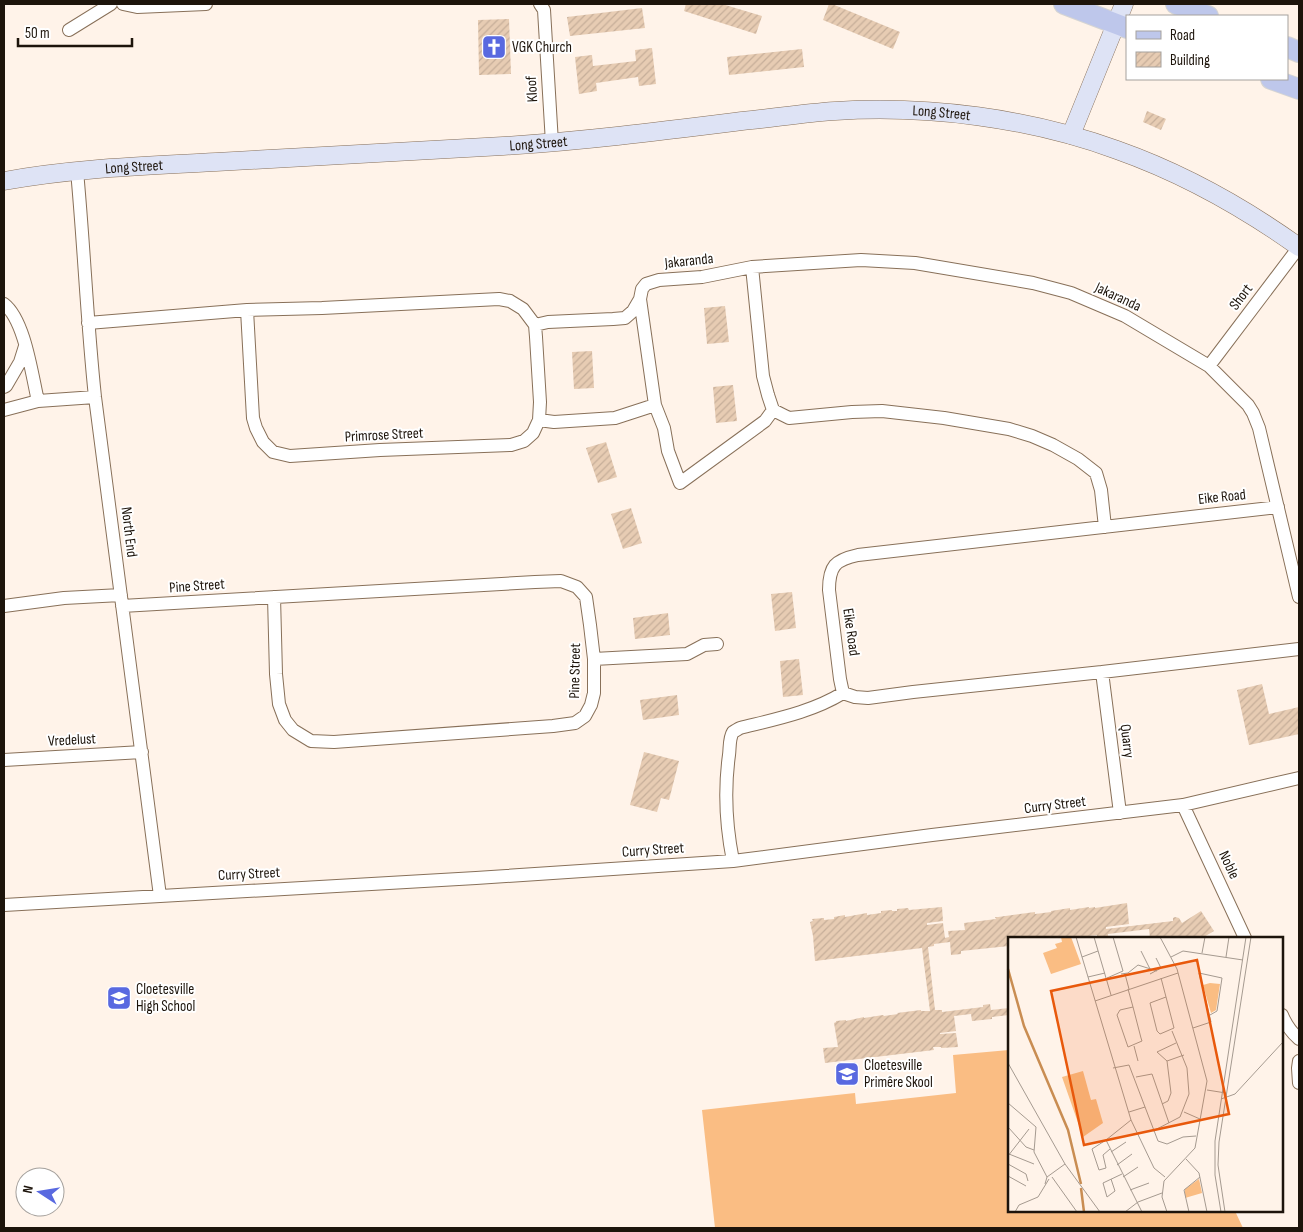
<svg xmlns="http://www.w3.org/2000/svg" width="1303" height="1232" viewBox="0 0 1303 1232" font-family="'Sofia Sans Condensed',sans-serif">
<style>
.pitch{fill:#fabd83}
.building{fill:url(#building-hatch)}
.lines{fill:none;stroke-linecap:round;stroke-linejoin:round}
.street-casing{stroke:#887059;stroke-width:14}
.secondary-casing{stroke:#887059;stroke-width:19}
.primary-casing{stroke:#d6d5d3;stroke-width:22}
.street{stroke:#fff;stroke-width:12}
.secondary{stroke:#dee3f5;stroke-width:18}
.primary{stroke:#bec7eb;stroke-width:20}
.labels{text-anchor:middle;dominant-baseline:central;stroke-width:4;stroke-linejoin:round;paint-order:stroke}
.poi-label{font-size:15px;fill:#1d140b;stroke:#fff;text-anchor:start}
.street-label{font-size:15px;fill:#1d140b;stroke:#fff}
.inset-river{fill:none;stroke:#c98d52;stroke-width:2.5}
.inset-road{fill:none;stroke:#a59a90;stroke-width:1}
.view{fill:#e8590c;fill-opacity:0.15;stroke:#e8590c;stroke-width:2.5}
.inset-edge{fill:none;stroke:#1d140b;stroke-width:2.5}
</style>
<defs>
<pattern id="building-hatch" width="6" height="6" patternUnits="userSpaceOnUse" patternTransform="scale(1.25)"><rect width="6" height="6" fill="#e7ccb3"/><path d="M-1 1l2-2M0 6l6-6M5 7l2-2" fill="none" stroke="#c6ae99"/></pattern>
</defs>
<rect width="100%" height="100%" fill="#fff3e9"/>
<path class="pitch" d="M 1009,1050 L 1009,1211 L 1235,1211 L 1243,1228 L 715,1228 L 702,1110 L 855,1093 L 856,1104 L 956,1093 L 953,1055 Z"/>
<path class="building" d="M 686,4 L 722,4 L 762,16 L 756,34 L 684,11 Z
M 829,4 L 832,4 L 900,32 L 893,49 L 823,20 Z
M 642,8 L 645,28 L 570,36 L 567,17 Z
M 509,19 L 511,74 L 479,75 L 478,20 Z
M 652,48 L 656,84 L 639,86 L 638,77 L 596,83 L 597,91 L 579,94 L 575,57 L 592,55 L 593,66 L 636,61 L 635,50 Z
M 802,49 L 804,67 L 729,75 L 727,57 Z
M 1147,111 L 1166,119 L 1161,130 L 1143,122 Z
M 725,306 L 729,342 L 707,344 L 704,308 Z
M 592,351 L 594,388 L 574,389 L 572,352 Z
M 733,385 L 737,421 L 716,423 L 713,387 Z
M 606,442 L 617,477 L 598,483 L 586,448 Z
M 631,508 L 642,543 L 623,549 L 611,514 Z
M 792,592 L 796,628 L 775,631 L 771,594 Z
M 668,613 L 670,635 L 635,639 L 633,618 Z
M 799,659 L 803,695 L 783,697 L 780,661 Z
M 1262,684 L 1269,714 L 1299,707 L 1299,734 L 1249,745 L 1237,690 Z
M 677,695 L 679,715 L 643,720 L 640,700 Z
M 644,752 L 679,761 L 669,800 L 661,798 L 657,812 L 630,805 Z
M 1127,903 L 1129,924 L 1106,927 L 1106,929 L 1173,921 L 1173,918 L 1175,917 L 1179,918 L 1182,923 L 1201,911 L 1214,931 L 1202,938 L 1150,938 L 1149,929 L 1108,934 L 1108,936 L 1097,937 L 1097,935 L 1072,938 L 1009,938 L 1009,946 L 961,951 L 961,954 L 951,955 L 950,942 L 934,944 L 934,946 L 928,947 L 935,1010 L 942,1010 L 942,1012 L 983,1007 L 983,1005 L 990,1004 L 991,1010 L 1009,1008 L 1009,1015 L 992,1017 L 992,1019 L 972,1021 L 971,1014 L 954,1016 L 956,1031 L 940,1033 L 940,1034 L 956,1033 L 958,1047 L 941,1048 L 941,1047 L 933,1047 L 934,1050 L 825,1063 L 823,1048 L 838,1047 L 834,1023 L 836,1022 L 836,1021 L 846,1020 L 846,1021 L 864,1017 L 864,1018 L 883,1015 L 884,1016 L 898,1014 L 897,1013 L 921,1010 L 921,1011 L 930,1011 L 922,948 L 815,961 L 813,936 L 810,922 L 813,921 L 812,919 L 824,918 L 824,920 L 834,919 L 834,917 L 845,915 L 845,917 L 867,913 L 867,915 L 881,913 L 881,911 L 892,910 L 892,911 L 897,911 L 897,909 L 908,908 L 909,910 L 942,907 L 943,921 L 927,923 L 927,925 L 943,923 L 945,938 L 949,937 L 948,931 L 965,930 L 964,923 L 996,919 L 995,917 L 998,917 L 1035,912 L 1035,914 L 1051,912 L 1051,911 L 1070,908 L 1070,910 L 1089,907 L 1089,908 L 1095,907 L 1095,908 Z"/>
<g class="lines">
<defs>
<path id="street" d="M 123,4 L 137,7 L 206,4
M 540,4 L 544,10 L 552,143
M 69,30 L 111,4
M 77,171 C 84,246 87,322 95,397 L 160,896
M 752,267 L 763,376 L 768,395 L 773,410 L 789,418 L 852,412 L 882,411 L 944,418 L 1009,429 L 1032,436 L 1053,445 L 1078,459 L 1096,473 L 1101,490 L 1105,527
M 640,299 L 655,405 L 664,428 L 668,451 L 680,483 L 765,421 L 773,410
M 4,304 C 25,320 32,376 38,401
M 88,323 L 247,310 L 322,308 L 499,299 L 510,301 L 523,309 L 535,325 L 536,337 L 540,402 L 539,420 L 533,433 L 524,441 L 511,445 L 380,450 L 290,456 L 273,452 L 263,442 L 256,428 L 253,418 L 247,310
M 535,325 L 548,322 L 613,319 L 625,318 L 633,311 L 640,299 L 642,289 L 646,284 L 659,280 L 702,277 L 752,267 L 861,260 L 915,263 L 1033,283 L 1071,293 L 1125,316 L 1209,366 L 1248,405 L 1253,413 L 1259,428 L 1299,597
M 1209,366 L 1299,247
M 4,387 L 6,386 L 20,362 L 25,346
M 4,410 L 38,401 L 95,397
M 539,420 L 554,422 L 615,418 L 655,405
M 4,606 L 64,598 L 121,595
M 122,606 L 535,582 L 561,581 L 577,587 L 586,597 L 590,625 L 594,659 L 594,693 L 591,705 L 585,716 L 575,723 L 553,726 L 334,742 L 311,741 L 293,730 L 285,720 L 279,704 L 276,674 L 274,597
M 594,659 L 687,654 L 704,645 L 717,644
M 1102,672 L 1120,813
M 843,693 L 840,679 L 829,590 C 829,566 835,560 858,555 L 1278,507
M 843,693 L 855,697 L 868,698 L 913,692 L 1102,672 L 1299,649
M 4,760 L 142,752
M 1183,805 L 1245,938
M 733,861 C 726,826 724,791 729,755 C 730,748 729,738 733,732 C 735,731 738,729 740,728 C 776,719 812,712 843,693
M 4,905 L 476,878 L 733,861 L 932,835 L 1183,805 L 1299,778
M 1282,1015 C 1286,1025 1291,1032 1299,1039
M 1299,1061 L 1298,1068 L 1299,1083"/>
<g id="secondary">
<path d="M 1071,135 L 1124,4"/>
<path id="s1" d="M 4,181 C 74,168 146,166 216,162 C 312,157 407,151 503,146 C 583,141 662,131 742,121 C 773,118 804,113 835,111 C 928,105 1029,118 1117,150 C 1182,173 1243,207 1299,247"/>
</g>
<path id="primary" d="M 1064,4 L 1127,28
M 1176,4 L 1208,16
M 1287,47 L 1299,52
M 1271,79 L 1299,89"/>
</defs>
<use href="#street" class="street-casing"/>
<use href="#secondary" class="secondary-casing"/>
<use href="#primary" class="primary-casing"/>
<use href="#street" class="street"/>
<use href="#secondary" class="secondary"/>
<use href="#primary" class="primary"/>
</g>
<defs>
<symbol id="church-square" viewBox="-11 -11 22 22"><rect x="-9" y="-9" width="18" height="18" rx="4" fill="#5969e0" stroke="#fff"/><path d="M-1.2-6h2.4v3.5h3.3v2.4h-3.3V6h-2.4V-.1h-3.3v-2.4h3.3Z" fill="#fff"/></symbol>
<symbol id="school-square" viewBox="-11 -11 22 22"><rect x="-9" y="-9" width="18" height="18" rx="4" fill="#5969e0" stroke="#fff"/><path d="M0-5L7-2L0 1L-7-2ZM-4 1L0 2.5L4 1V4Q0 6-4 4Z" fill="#fff"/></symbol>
</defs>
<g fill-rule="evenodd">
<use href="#church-square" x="480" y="33" width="28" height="28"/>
<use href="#school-square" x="105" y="984" width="28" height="28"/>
<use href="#school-square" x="833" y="1060" width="28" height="28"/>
</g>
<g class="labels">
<g class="poi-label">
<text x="512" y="47">VGK Church</text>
<text x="136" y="989">Cloetesville<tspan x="136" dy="17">High School</tspan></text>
<text x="864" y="1065">Cloetesville<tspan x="864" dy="17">Primêre Skool</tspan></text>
</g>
<g class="street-label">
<text transform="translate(532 89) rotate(-93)">Kloof</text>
<text stroke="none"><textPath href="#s1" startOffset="941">Long Street</textPath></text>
<text stroke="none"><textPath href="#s1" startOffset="536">Long Street</textPath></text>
<text stroke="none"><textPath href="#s1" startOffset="131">Long Street</textPath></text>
<text transform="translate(689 261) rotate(-6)">Jakaranda</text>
<text transform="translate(1118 297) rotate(25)">Jakaranda</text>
<text transform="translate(1241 297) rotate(-53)">Short</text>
<text transform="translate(384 435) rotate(-3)">Primrose Street</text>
<text transform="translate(1222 497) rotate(-6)">Eike Road</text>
<text transform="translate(129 532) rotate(83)">North End</text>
<text transform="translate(197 586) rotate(-4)">Pine Street</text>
<text transform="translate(851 632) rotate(82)">Eike Road</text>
<text transform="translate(575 671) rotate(-89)">Pine Street</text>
<text transform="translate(72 740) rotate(-3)">Vredelust</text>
<text transform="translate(1127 741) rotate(83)">Quarry</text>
<text transform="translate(1055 805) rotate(-7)">Curry Street</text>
<text transform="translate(653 850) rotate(-4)">Curry Street</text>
<text transform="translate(1229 865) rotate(65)">Noble</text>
<text transform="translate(249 874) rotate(-3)">Curry Street</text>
</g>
</g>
<g transform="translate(1008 937)">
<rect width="275" height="275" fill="#fff3e9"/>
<path d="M 202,46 L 212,47 L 208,73 L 203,76 L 195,48 ZM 191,242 L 194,256 L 177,261 L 177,252 Z" fill="#fabd83"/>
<path d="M 53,0 L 63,0 L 73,27 L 43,37 L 35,16 L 49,11 L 47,7 L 54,5 ZM 75,134 L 83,163 L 88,162 L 95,186 L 75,200 L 54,140 Z" fill="#fabd83"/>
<path class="inset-river" d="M 0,32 L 16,89 L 60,193 L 73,247M 73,251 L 76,275"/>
<path class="inset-road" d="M 68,0 L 123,183 L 146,231 L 157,240M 86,0 L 103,58M 152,0 L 169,32 L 199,144 L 187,211 L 156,244 L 154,260 L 159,275M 133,14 L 142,32M 194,16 L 197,0M 74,20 L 90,14M 163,20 L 175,14 L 235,23M 218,20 L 221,0M 113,37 L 120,36 L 130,28 L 149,34M 117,37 L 121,52M 142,37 L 153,31 L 148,21M 80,40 L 97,36M 99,41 L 115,34 L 105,0M 153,41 L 158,60 L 166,91 L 152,97 L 149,94 L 142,66 L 158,60M 120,52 L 125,70 L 133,101 L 134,104 L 120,110 L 109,78 L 112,73 L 125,70M 87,64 L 170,36M 185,91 L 203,85 L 191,36 L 214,41 L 209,74 L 202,78M 126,109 L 130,124M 159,124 L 149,115 L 168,106M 159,124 L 176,118M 0,126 L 57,227 L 92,275M 105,131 L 121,128 L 150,204 L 159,207 L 175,200 L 188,199M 128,140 L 144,137 L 161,186M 199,153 L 218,156M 213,162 L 227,157 L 275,105M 0,166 L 28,190 L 26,215 L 39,240 L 37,247M 154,167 L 160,164 L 163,156 L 159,124M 121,175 L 137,170M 176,175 L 192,182M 0,190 L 18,210 L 26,213M 145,194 L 172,180 L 181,157 L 179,131 L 164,94M 98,203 L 134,275M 98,203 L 84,212 L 91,233 L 98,231 L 95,218 L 102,212M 98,203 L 123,183M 103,215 L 118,205M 1,217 L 26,227M 0,219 L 21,192M 178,222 L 191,236 L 199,275M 0,227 L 18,237 L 20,244M 109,228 L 124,217M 0,239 L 18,249M 39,240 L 57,227M 44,240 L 69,275M 115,240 L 130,230M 103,242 L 107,254 L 99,260 L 95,246 L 114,237M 122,253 L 141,246M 7,275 L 11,268 L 30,260 L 41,242M 117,275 L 130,265 L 154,256M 181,275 L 176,253 L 192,240M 213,275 L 207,238 L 207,204 L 238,0M 217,275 L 210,228 L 211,205 L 243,0"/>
<path class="view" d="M 189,23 L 221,177 L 76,208 L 43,54 Z"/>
<rect width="275" height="275" class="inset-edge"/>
</g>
<rect width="1303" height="1232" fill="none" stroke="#1d140b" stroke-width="10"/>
<rect x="1126" y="15" width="162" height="65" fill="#ffffff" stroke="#a5a19d"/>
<rect x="1136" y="31" width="25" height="8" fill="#bec7eb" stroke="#a5a19d"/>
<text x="1170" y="40" font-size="15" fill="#1d140b">Road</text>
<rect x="1136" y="52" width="25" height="15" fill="url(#building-hatch)" stroke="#a5a19d"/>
<text x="1170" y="65" font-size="15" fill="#1d140b">Building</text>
<g transform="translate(40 1192) rotate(282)"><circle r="24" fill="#ffffff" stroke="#a5a19d"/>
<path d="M0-4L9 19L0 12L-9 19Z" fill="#5969e0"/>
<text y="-8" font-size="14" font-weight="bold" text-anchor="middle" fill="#1d140b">N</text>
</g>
<path d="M18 38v8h114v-8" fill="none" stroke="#1d140b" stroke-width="2.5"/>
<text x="25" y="38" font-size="15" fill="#1d140b" stroke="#ffffff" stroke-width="4" paint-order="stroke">50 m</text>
</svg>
